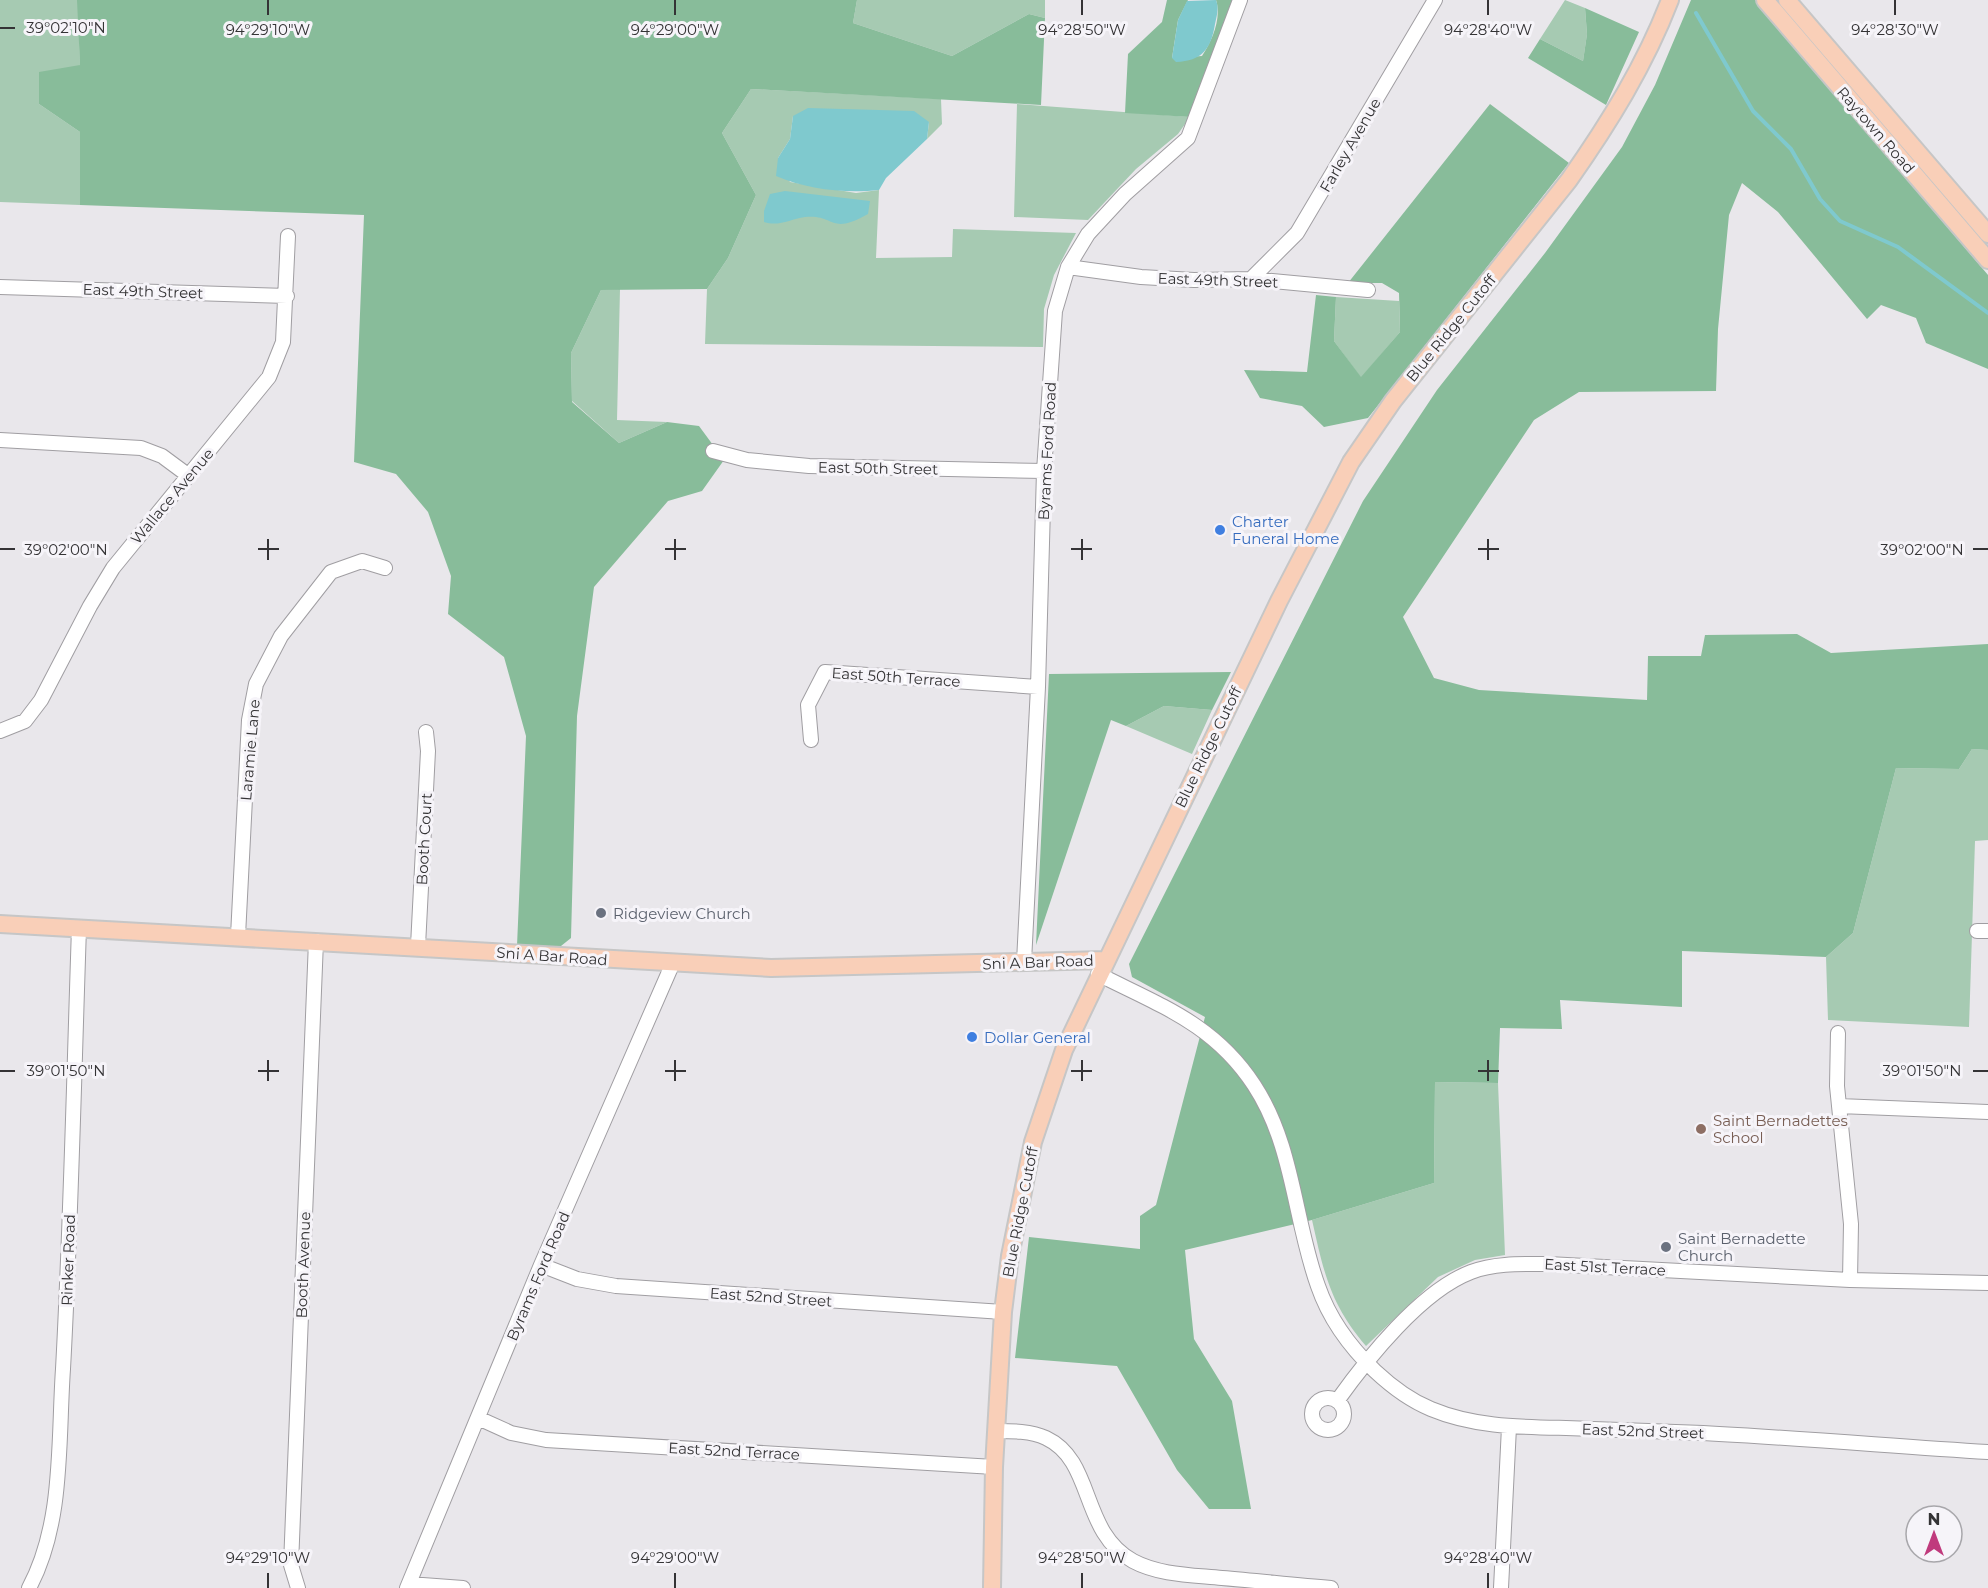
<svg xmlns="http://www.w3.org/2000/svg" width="1988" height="1588" viewBox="0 0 1988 1588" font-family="Montserrat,sans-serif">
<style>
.green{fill:#a6cab2}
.forest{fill:#88bc9a}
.water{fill:#7fc9ce}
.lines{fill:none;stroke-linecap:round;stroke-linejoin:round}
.stream{stroke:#7fc9ce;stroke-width:4}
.minor-casing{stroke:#a09ea2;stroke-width:16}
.major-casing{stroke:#c6c6c6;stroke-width:20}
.minor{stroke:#fff;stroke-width:14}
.major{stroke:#f9cfb8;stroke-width:16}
.ticks{fill:none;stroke:#343335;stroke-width:2}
.shop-dot{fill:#3f7fe0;stroke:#f6f4f9;stroke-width:2}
.worship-dot{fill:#6b7280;stroke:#f6f4f9;stroke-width:2}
.education-dot{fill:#8d6e63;stroke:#f6f4f9;stroke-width:2}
.labels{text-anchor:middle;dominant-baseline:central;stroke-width:6;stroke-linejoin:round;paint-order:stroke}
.street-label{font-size:15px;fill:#343335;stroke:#f6f4f9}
.shop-label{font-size:15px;fill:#366cbe;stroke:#f6f4f9;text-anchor:start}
.worship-label{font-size:15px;fill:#5b616d;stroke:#f6f4f9;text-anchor:start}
.education-label{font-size:15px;fill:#785e54;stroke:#f6f4f9;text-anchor:start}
.ticks-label{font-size:15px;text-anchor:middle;fill:#343335;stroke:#f6f4f9;stroke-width:6;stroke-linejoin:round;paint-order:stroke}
</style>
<rect width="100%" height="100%" fill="#e9e7eb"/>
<path class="green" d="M 0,0 L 78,0 L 80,65 L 39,104 L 80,132 L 80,205 L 0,202 Z
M 857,0 L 1045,0 L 1045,18 L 1029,14 L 952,56 L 853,23 Z
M 1565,0 L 1585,8 L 1587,34 L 1583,61 L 1540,39 Z
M 751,89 L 941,99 L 942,124 L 927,139 L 929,122 L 793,116 L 790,139 L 778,158 L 790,182 L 856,193 L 879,190 L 876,258 L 952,257 L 953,229 L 1076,233 L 1054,275 L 1044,309 L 1043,347 L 705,344 L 707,289 L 728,258 L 756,195 L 722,133 Z
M 1017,104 L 1190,117 L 1178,134 L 1136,169 L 1088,220 L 1014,217 Z
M 620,289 L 617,420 L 667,422 L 619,443 L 572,401 L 571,353 L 601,290 Z
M 1336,297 L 1399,301 L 1400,332 L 1361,378 L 1334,341 Z
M 1164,706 L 1212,710 L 1192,754 L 1126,726 Z
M 1972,749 L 1988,750 L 1988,840 L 1975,841 L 1969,1027 L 1828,1020 L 1826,957 L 1853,933 L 1896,768 L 1959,769 Z
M 1435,1082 L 1498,1083 L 1505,1255 L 1475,1260 L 1438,1277 L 1366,1346 C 1330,1304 1324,1273 1312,1220 L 1434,1183 Z"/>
<path class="forest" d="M 77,0 L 857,0 L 853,23 L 952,56 L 1029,14 L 1045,18 L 1041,105 L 751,89 L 722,133 L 756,195 L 728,258 L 707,289 L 601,290 L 571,353 L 572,402 L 619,443 L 667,422 L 699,426 L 724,460 L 702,491 L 668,501 L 594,587 L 577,716 L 571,938 L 561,946 L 517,946 L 526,736 L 504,657 L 448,614 L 451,576 L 428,512 L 396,474 L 354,462 L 364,215 L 80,205 L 80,132 L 39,104 L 39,72 L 80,65 Z
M 1167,0 L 1188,0 L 1178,20 L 1172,58 L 1202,56 C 1212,41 1222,18 1216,0 L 1235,0 L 1190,117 L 1125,113 L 1128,54 L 1162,22 Z
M 1691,0 L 1756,0 L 1988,275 L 1988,369 L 1926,343 L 1916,318 L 1881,305 L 1867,319 L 1778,212 L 1742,183 L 1729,215 L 1718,329 L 1716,391 L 1579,392 L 1534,420 L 1403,617 L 1434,678 L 1479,690 L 1647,700 L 1648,656 L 1701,656 L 1705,635 L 1797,634 L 1831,653 L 1988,644 L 1988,750 L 1972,749 L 1959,769 L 1896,768 L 1853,933 L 1826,957 L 1682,951 L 1682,1007 L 1560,1000 L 1562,1029 L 1500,1028 L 1498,1083 L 1435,1082 L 1434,1183 L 1312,1220 L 1185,1250 L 1194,1339 L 1232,1401 L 1251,1509 L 1209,1509 L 1177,1470 L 1117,1366 L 1015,1358 L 1029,1237 L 1140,1249 L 1140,1216 L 1156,1205 L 1205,1017 L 1132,977 L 1129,964 L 1363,501 L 1437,390 L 1545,253 L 1622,147 L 1655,85 Z
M 1585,8 L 1639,32 L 1606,105 L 1528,58 L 1540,39 L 1583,61 L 1587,34 Z
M 1490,104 L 1569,163 L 1368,418 L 1324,427 L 1302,406 L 1260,398 L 1244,370 L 1307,372 L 1316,295 L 1336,297 L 1334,341 L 1361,377 L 1400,332 L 1399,293 L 1382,283 L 1348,283 Z
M 1231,672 L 1212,710 L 1164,706 L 1126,726 L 1111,720 L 1036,945 L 1049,674 Z"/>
<path class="water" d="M 1216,0 C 1219,8 1217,15 1215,24 C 1211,49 1202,61 1176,62 L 1172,58 L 1178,20 L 1187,1 Z
M 808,108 L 914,111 L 929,122 L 927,139 L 886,178 L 879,190 C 846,194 806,189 776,176 L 778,158 L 790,139 L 793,116 Z
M 785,191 L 870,201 L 868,214 C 829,236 836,214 805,217 C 790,219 779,227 764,222 L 764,211 L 770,194 Z"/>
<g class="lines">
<path class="stream" d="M 1696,13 L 1753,111 L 1791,149 L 1820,199 L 1840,221 L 1898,247 L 1988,313"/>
<defs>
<path id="minor" d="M 1068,267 L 1141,277 L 1194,280 L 1251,279 L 1368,290
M 1251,279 L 1297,233 L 1435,0
M 0,287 L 287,296
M 0,440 L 141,448 L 162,456 L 189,476
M 713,451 L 747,460 L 809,466 L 1044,471
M 0,731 L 25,721 L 41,700 L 90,606 L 113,568 L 269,377 L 283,342 L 288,236
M 811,740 L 808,705 L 825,672 L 1038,687
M 1977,931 L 1988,931
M 238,936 L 249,720 L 256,684 L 281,636 L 331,572 L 362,561 L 385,568
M 418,946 L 428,751 L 426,732
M 1024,962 L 1038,687 L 1044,471 L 1055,311 L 1068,267 L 1088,234 L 1125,194 L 1188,138 L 1240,0
M 1098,974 C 1161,1006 1214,1024 1254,1085 C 1294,1146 1294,1220 1318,1286 C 1329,1318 1350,1347 1375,1371 C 1391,1386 1409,1400 1431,1409 C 1474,1427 1520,1427 1566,1428 C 1611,1430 1657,1431 1703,1433 C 1798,1438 1893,1446 1988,1452
M 1838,1033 L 1837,1086 L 1851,1224 L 1850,1280
M 1839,1106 L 1988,1112
M 541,1265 L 577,1279 L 616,1286 L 1003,1312
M1312 1414a16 16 0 1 1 32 0a16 16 0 1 1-32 0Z
M 1337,1401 C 1367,1359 1421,1291 1471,1272 C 1495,1263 1522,1264 1548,1264 L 1850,1280 L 1988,1283
M 478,1418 L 511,1433 L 546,1440 L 994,1467
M 996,1431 C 1012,1431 1031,1431 1046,1438 C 1095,1461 1080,1532 1133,1561 C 1159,1575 1192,1575 1222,1578 C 1258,1581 1294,1585 1331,1588
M 409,1584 L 463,1588
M 29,1588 C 64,1523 58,1441 63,1369 C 71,1222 74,1075 79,928
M 298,1588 L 291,1565 L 316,941
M 407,1588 L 541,1265 L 672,965
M 1501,1588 L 1509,1427"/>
<path id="major" d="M 1765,0 L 1988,260
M 1787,0 L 1988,234
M 0,924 L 771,968 L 1105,960
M 992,1588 L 994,1467 L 1003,1312 L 1010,1256 L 1033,1142 L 1064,1050 L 1279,601 L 1351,462 L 1393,401 L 1569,180 C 1609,123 1645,65 1670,0"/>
</defs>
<use href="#minor" class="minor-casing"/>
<use href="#major" class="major-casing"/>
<use href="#minor" class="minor"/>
<use href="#major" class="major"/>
</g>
<path class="ticks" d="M 268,0 L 268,15M 675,0 L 675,15M 1082,0 L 1082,15M 1488,0 L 1488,15M 1895,0 L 1895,15M 0,28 L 15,28M 268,539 L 268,560M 675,539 L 675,560M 1082,539 L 1082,560M 1488,539 L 1488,560M 0,549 L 15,549M 258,549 L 279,549M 665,549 L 686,549M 1071,549 L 1092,549M 1478,549 L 1499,549M 1973,549 L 1988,549M 268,1060 L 268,1081M 675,1060 L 675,1081M 1082,1060 L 1082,1081M 1488,1060 L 1488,1081M 0,1071 L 15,1071M 258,1071 L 279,1071M 665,1071 L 686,1071M 1071,1071 L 1092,1071M 1478,1071 L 1499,1071M 1973,1071 L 1988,1071M 268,1573 L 268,1588M 675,1573 L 675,1588M 1082,1573 L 1082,1588M 1488,1573 L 1488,1588"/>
<g class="shop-dot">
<circle cx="1220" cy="530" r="6"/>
<circle cx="972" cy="1037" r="6"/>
</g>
<g class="worship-dot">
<circle cx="601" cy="913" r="6"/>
<circle cx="1666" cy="1247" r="6"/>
</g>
<circle class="education-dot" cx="1701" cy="1129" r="6"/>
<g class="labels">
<g class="street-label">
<text transform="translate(1876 130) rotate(49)">Raytown Road</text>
<text transform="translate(1350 145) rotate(-60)">Farley Avenue</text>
<text transform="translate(1218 280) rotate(2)">East 49th Street</text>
<text transform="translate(143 291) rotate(2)">East 49th Street</text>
<text transform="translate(1451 328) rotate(-51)">Blue Ridge Cutoff</text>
<text transform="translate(1047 451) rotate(-87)">Byrams Ford Road</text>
<text transform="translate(878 468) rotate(1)">East 50th Street</text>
<text transform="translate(172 496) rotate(-50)">Wallace Avenue</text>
<text transform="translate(896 677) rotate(4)">East 50th Terrace</text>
<text transform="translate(1208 747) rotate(-64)">Blue Ridge Cutoff</text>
<text transform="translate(250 750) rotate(-85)">Laramie Lane</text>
<text transform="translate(424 839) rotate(-87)">Booth Court</text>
<text transform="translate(552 956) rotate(4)">Sni A Bar Road</text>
<text transform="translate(1038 962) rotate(-2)">Sni A Bar Road</text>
<text transform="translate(1020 1212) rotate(-79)">Blue Ridge Cutoff</text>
<text transform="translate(68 1260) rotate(-88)">Rinker Road</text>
<text transform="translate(303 1265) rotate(-88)">Booth Avenue</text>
<text transform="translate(1605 1267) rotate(3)">East 51st Terrace</text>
<text transform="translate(538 1276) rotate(-67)">Byrams Ford Road</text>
<text transform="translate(771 1297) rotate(4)">East 52nd Street</text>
<text transform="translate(1643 1431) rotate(2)">East 52nd Street</text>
<text transform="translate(734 1451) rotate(3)">East 52nd Terrace</text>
</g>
<g class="shop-label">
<text x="1232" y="521">Charter<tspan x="1232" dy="17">Funeral Home</tspan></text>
<text x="984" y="1037">Dollar General</text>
</g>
<g class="worship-label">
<text x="613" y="913">Ridgeview Church</text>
<text x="1678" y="1238">Saint Bernadette<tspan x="1678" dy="17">Church</tspan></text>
</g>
<g class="education-label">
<text x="1713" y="1120">Saint Bernadettes<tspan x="1713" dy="17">School</tspan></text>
</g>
</g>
<g class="ticks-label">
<text x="66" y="33">39°02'10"N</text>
<text x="268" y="35">94°29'10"W</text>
<text x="675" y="35">94°29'00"W</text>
<text x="1082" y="35">94°28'50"W</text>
<text x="1488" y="35">94°28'40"W</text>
<text x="1895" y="35">94°28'30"W</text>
<text x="66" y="555">39°02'00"N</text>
<text x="1922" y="555">39°02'00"N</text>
<text x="66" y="1076">39°01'50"N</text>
<text x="1922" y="1076">39°01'50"N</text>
<text x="268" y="1563">94°29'10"W</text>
<text x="675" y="1563">94°29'00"W</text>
<text x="1082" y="1563">94°28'50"W</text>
<text x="1488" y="1563">94°28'40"W</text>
</g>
<g transform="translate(1934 1534)"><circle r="28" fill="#f6f4f9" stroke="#a8a7ab" stroke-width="1.5"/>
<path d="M0-4.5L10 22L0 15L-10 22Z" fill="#c03a7d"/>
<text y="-9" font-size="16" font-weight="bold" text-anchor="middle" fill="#343335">N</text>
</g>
</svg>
